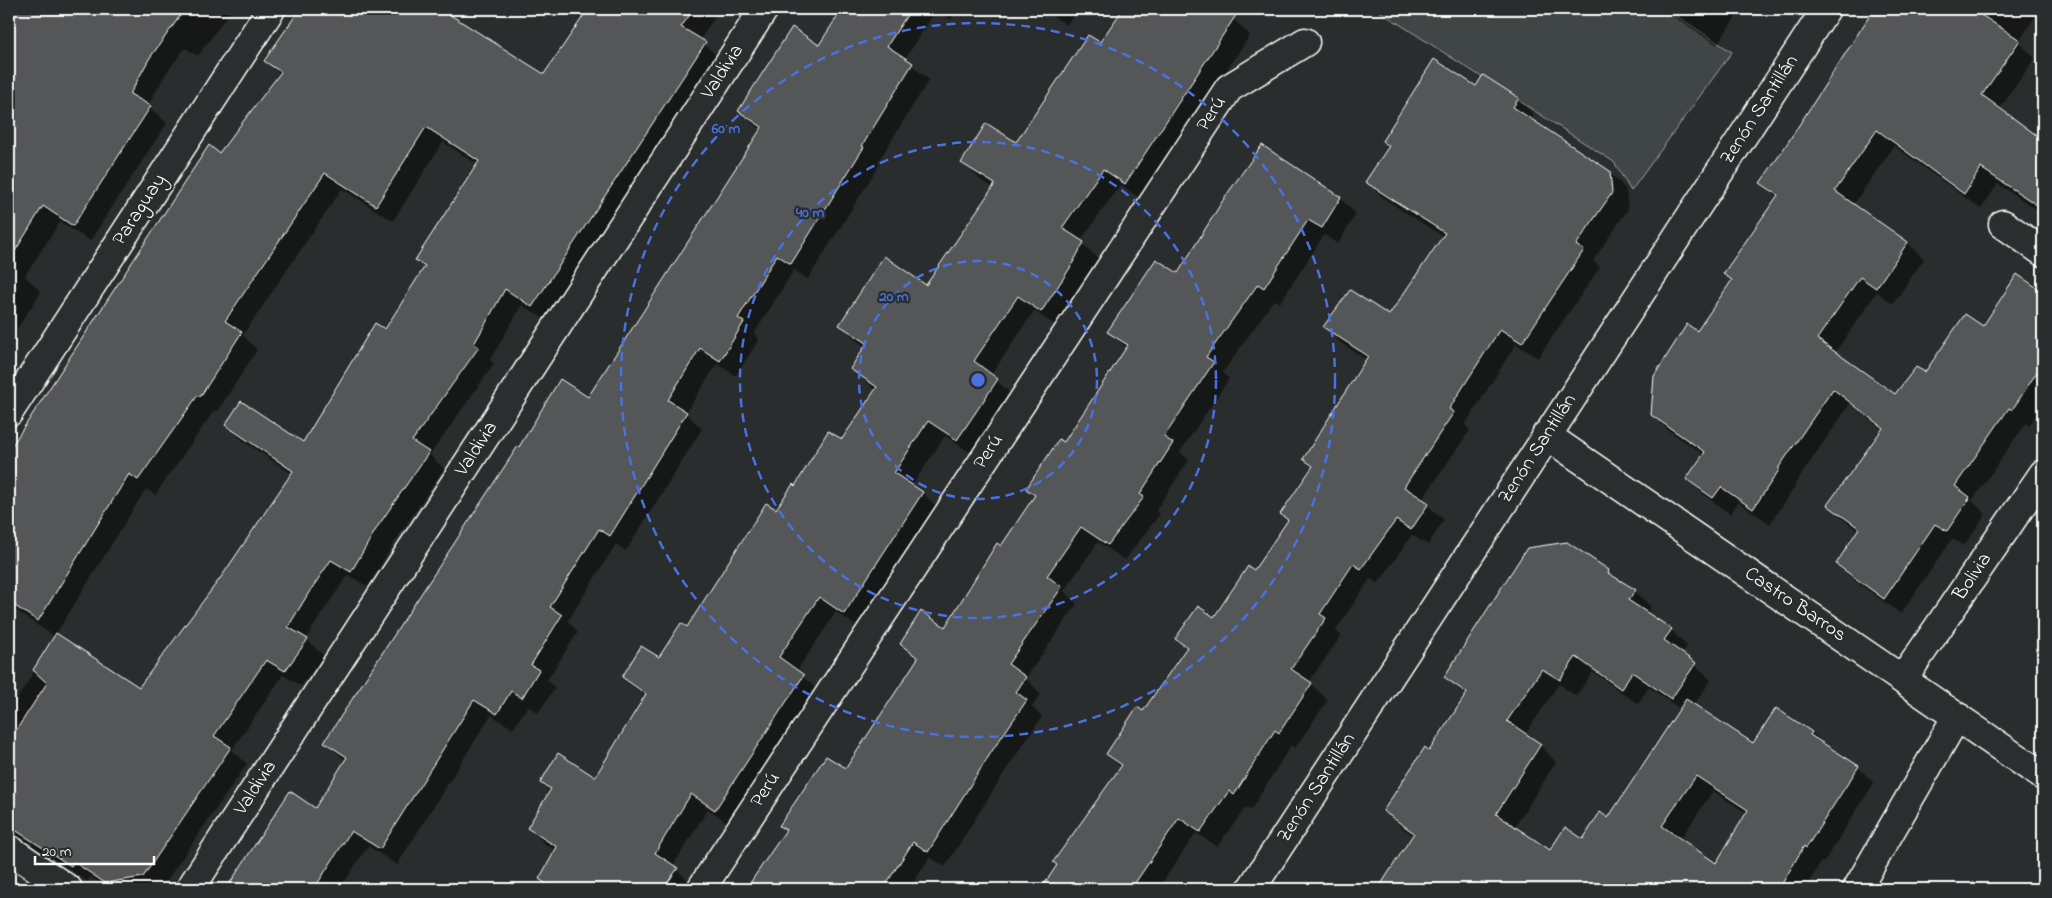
<svg xmlns="http://www.w3.org/2000/svg" width="2052" height="898" viewBox="0 0 2052 898" font-family="'Indie Flower',sans-serif">
<style>
.green{fill:#414445;stroke:#a0a2a2}
.shadow{fill:#0007;fill-rule:evenodd}
.building{fill:#555758;stroke:#fff;fill-rule:evenodd}
.lines{fill:none;stroke-linecap:round;stroke-linejoin:round}
.minor-casing{stroke:#fff;stroke-width:31}
.major-casing{stroke:#fff;stroke-width:31}
.minor{stroke:#2a2d2e;stroke-width:28}
.major{stroke:#2a2d2e;stroke-width:28}
.ring{fill:none;stroke:#4a71e0;stroke-width:2.5;stroke-dasharray:9 6}
.labels{text-anchor:middle;dominant-baseline:central;stroke-width:4.5;stroke-linejoin:round;paint-order:stroke}
.street-label{font-size:20px;fill:#fff;stroke:#2a2d2e}
.centre{fill:#4a71e0;stroke:#2a2d2e;stroke-width:2.5}
.ring-label{font-size:15px;text-anchor:middle;font-weight:bold;fill:#4a71e0;stroke:#2a2d2e;stroke-width:4.5;stroke-linejoin:round;paint-order:stroke}
</style>
<rect width="100%" height="100%" fill="#2a2d2e"/>
<filter id="ink" filterUnits="userSpaceOnUse"><feTurbulence type="fractalNoise" baseFrequency=".02" numOctaves="2"/><feDisplacementMap in="SourceGraphic" scale="10" xChannelSelector="R" yChannelSelector="G"/><feConvolveMatrix kernelMatrix="1 2 1 2 8 2 1 2 1" color-interpolation-filters="sRGB"/></filter>
<g filter="url(#ink)">
<path class="green" d="M 1376,9 L 1666,9 L 1732,52 L 1631,191 L 1614,162 Z"/>
<path class="shadow" d="M 9,9 L 232,9 L 198,56 L 185,48 L 165,75 L 148,106 L 167,123 L 90,241 L 60,222 L 25,276 L 41,292 L 15,332 L 18,335 L 9,348 Z
M 300,9 L 450,9 L 447,14 L 544,76 L 586,9 L 720,9 L 700,40 L 721,60 L 549,322 L 522,305 L 490,360 L 494,364 L 430,455 L 444,469 L 394,543 L 368,587 L 348,575 L 324,610 L 306,639 L 324,656 L 301,686 L 283,675 L 232,750 L 247,764 L 161,889 L 108,889 L 90,877 L 88,882 L 9,830 L 9,712 L 55,637 L 9,606 L 9,453 L 209,147 L 220,154 L 281,75 L 266,60 ZM 443,142 L 478,165 L 416,259 L 425,268 L 386,331 L 303,443 L 227,425 L 243,441 L 292,474 L 225,574 L 140,689 L 56,634 L 146,489 L 155,495 L 214,411 L 217,412 L 257,350 L 243,335 L 342,189 L 393,221 Z
M 843,9 L 931,9 L 932,11 L 934,9 L 958,9 L 951,20 L 936,10 L 905,59 L 929,80 L 878,162 L 880,164 L 808,279 L 794,270 L 754,334 L 759,339 L 736,376 L 717,364 L 686,413 L 702,429 L 626,551 L 616,544 L 568,621 L 578,632 L 547,680 L 555,688 L 538,713 L 528,706 L 513,729 L 491,715 L 397,865 L 368,846 L 340,889 L 227,889 L 291,793 L 315,809 L 346,761 L 325,741 L 353,698 L 518,447 L 520,449 L 589,399 L 761,131 L 739,111 L 819,46 Z
M 1041,9 L 1077,9 L 1067,25 Z
M 1125,9 L 1240,9 L 1233,19 L 1250,35 L 1141,199 L 1120,185 L 1080,242 L 1099,259 L 1086,284 L 1058,327 L 1034,311 L 991,375 L 1013,396 L 974,455 L 945,436 L 912,486 L 923,493 L 939,509 L 860,629 L 836,612 L 797,671 L 820,692 L 732,826 L 708,809 L 673,866 L 693,885 L 690,889 L 551,889 L 540,879 L 556,851 L 545,844 L 529,828 L 550,792 L 541,783 L 595,779 L 645,697 L 623,677 L 659,659 L 687,628 L 795,487 L 842,441 L 876,391 L 852,369 L 866,347 L 857,341 L 841,325 L 926,286 L 993,188 L 979,179 L 963,162 L 1016,143 L 1100,44 Z
M 1662,9 L 1741,9 L 1717,45 Z
M 1876,9 L 2040,9 L 2019,42 L 2035,58 L 1999,110 L 2043,141 L 2043,214 L 1998,184 L 1981,209 L 1894,146 L 1853,205 L 1908,243 L 1924,259 L 1893,304 L 1877,292 L 1835,353 L 1895,396 L 1984,328 L 2017,276 L 2043,294 L 2043,403 L 2029,426 L 2026,423 L 1972,501 L 1986,514 L 1964,546 L 1952,539 L 1901,614 L 1854,580 L 1837,564 L 1858,531 L 1845,521 L 1828,505 L 1883,430 L 1850,404 L 1795,484 L 1795,487 L 1770,524 L 1738,502 L 1730,514 L 1704,495 L 1687,479 L 1704,455 L 1669,431 L 1652,415 L 1698,333 L 1733,282 L 1725,274 L 1777,198 L 1762,183 Z
M 1477,88 L 1518,99 L 1534,115 L 1531,121 L 1609,172 L 1626,189 L 1628,209 L 1593,261 L 1600,267 L 1538,358 L 1516,344 L 1465,425 L 1470,430 L 1422,500 L 1444,520 L 1428,545 L 1412,535 L 1378,584 L 1370,579 L 1336,630 L 1341,636 L 1309,682 L 1328,700 L 1295,748 L 1291,745 L 1251,810 L 1246,807 L 1217,847 L 1196,833 L 1158,889 L 1042,889 L 1121,768 L 1107,754 L 1143,713 L 1187,649 L 1177,639 L 1214,618 L 1255,571 L 1289,521 L 1282,514 L 1313,468 L 1304,459 L 1367,360 L 1341,343 L 1325,327 L 1390,316 L 1444,237 L 1383,198 L 1367,182 L 1389,147 L 1383,141 Z
M 1340,198 L 1356,214 L 1338,244 L 1324,235 L 1280,303 L 1274,300 L 1223,372 L 1229,379 L 1180,452 L 1189,460 L 1156,510 L 1160,514 L 1125,560 L 1098,542 L 1064,591 L 1077,604 L 1026,678 L 1041,694 L 1032,707 L 1042,717 L 1008,767 L 945,867 L 930,857 L 909,889 L 747,889 L 787,832 L 781,826 L 846,770 L 918,660 L 901,644 L 945,628 L 1036,497 L 1028,489 L 1064,444 L 1127,349 L 1109,331 L 1179,275 Z
M 1608,571 L 1618,580 L 1635,591 L 1651,607 L 1646,614 L 1671,630 L 1687,646 L 1682,654 L 1695,664 L 1711,680 L 1694,705 L 1753,745 L 1776,709 L 1812,732 L 1825,746 L 1858,767 L 1874,783 L 1823,863 L 1821,862 L 1805,889 L 1379,889 L 1414,836 L 1401,827 L 1385,811 L 1430,753 L 1467,696 L 1446,677 ZM 1593,672 L 1638,704 L 1649,687 L 1681,710 L 1609,819 L 1583,841 L 1551,851 L 1514,828 L 1556,762 L 1540,745 L 1525,735 L 1559,684 L 1576,696 ZM 1713,791 L 1748,814 L 1716,864 L 1680,840 Z"/>
<path class="building" d="M 9,9 L 185,9 L 149,59 L 130,94 L 151,106 L 73,226 L 43,206 L 9,261 Z
M 300,9 L 441,9 L 544,74 L 588,9 L 694,9 L 681,27 L 706,42 L 532,307 L 505,289 L 474,344 L 479,347 L 412,441 L 429,452 L 378,526 L 351,572 L 331,560 L 308,594 L 288,627 L 308,639 L 285,671 L 266,660 L 214,736 L 231,747 L 143,877 L 105,883 L 74,862 L 71,866 L 9,826 L 9,741 L 47,683 L 33,670 L 56,633 L 139,687 L 224,573 L 293,471 L 225,425 L 241,401 L 303,442 L 375,323 L 385,329 L 425,266 L 415,260 L 479,161 L 426,127 L 376,206 L 325,173 L 225,321 L 242,332 L 200,397 L 198,395 L 138,480 L 129,474 L 38,621 L 9,602 L 9,450 L 209,145 L 219,153 L 281,72 L 264,61 Z
M 842,9 L 911,9 L 887,46 L 913,63 L 862,146 L 864,147 L 791,264 L 777,255 L 738,318 L 744,322 L 720,361 L 700,348 L 668,400 L 687,412 L 610,536 L 599,529 L 550,607 L 562,615 L 531,665 L 539,670 L 522,698 L 511,691 L 497,714 L 474,700 L 380,849 L 351,831 L 314,889 L 226,889 L 290,791 L 315,808 L 347,757 L 324,742 L 518,446 L 519,447 L 560,379 L 588,397 L 762,127 L 738,111 L 792,27 L 819,45 Z
M 1123,9 L 1240,9 L 1125,184 L 1103,169 L 1062,228 L 1084,242 L 1070,268 L 1041,312 L 1018,296 L 974,361 L 998,379 L 957,440 L 928,421 L 894,473 L 923,492 L 844,614 L 819,597 L 779,657 L 804,675 L 715,810 L 691,794 L 655,853 L 678,868 L 663,889 L 554,889 L 539,879 L 557,847 L 527,828 L 551,789 L 540,783 L 558,753 L 595,777 L 646,694 L 622,677 L 641,646 L 659,657 L 681,623 L 687,627 L 766,503 L 776,509 L 793,484 L 795,486 L 828,431 L 842,439 L 877,387 L 850,369 L 867,343 L 839,325 L 884,256 L 926,285 L 995,184 L 961,163 L 986,123 L 1016,142 L 1088,35 L 1100,42 Z
M 1874,9 L 1972,9 L 2020,40 L 1982,95 L 2043,140 L 2043,209 L 1981,168 L 1964,194 L 1877,130 L 1835,191 L 1908,242 L 1876,288 L 1860,277 L 1817,339 L 1895,394 L 1916,367 L 1925,372 L 1965,314 L 1983,326 L 2017,274 L 2043,292 L 2043,363 L 2012,410 L 2009,408 L 1955,486 L 1970,497 L 1947,531 L 1935,524 L 1884,599 L 1836,564 L 1859,528 L 1827,505 L 1883,428 L 1833,389 L 1779,467 L 1779,470 L 1753,509 L 1721,487 L 1713,498 L 1686,479 L 1705,452 L 1651,415 L 1654,376 L 1687,324 L 1697,331 L 1732,280 L 1723,274 L 1778,195 L 1760,183 L 1781,153 Z
M 1434,59 L 1476,86 L 1483,75 L 1519,98 L 1513,107 L 1610,171 L 1612,193 L 1576,245 L 1584,250 L 1522,343 L 1500,329 L 1449,409 L 1454,412 L 1404,487 L 1429,503 L 1411,530 L 1396,520 L 1361,569 L 1353,564 L 1320,614 L 1326,618 L 1291,669 L 1312,683 L 1279,733 L 1275,730 L 1234,795 L 1229,791 L 1200,832 L 1179,818 L 1131,889 L 1041,889 L 1057,865 L 1053,862 L 1122,765 L 1106,754 L 1137,707 L 1143,711 L 1187,647 L 1175,639 L 1198,606 L 1214,617 L 1248,566 L 1254,570 L 1288,520 L 1280,514 L 1313,466 L 1303,459 L 1368,356 L 1323,327 L 1350,290 L 1389,315 L 1445,233 L 1365,182 L 1389,146 L 1382,141 Z
M 1262,145 L 1341,197 L 1322,228 L 1308,220 L 1264,288 L 1258,284 L 1206,357 L 1214,362 L 1164,437 L 1173,443 L 1140,494 L 1144,497 L 1108,545 L 1081,527 L 1047,576 L 1062,587 L 1008,664 L 1026,677 L 1016,692 L 1027,700 L 992,751 L 928,852 L 913,842 L 883,889 L 746,889 L 786,830 L 779,826 L 826,756 L 846,768 L 918,658 L 900,644 L 921,611 L 945,627 L 997,543 L 1001,546 L 1035,495 L 1026,489 L 1059,439 L 1064,442 L 1128,345 L 1107,332 L 1156,259 L 1178,273 L 1225,197 Z
M 1567,542 L 1609,570 L 1608,573 L 1636,590 L 1628,600 L 1672,629 L 1664,640 L 1696,663 L 1671,699 L 1632,672 L 1621,689 L 1576,657 L 1560,680 L 1542,669 L 1507,721 L 1541,744 L 1496,814 L 1550,850 L 1565,827 L 1583,839 L 1600,812 L 1608,818 L 1686,699 L 1753,743 L 1776,708 L 1812,732 L 1810,735 L 1859,766 L 1806,848 L 1804,846 L 1779,889 L 1378,889 L 1414,833 L 1383,811 L 1425,747 L 1429,751 L 1467,693 L 1444,677 L 1527,548 ZM 1696,776 L 1748,810 L 1716,863 L 1662,826 Z"/>
<g class="lines">
<defs>
<path id="minor" d="M 2003,224 L 2043,252
M 9,412 L 271,9
M 1546,435 L 2043,776
M 1903,679 L 2043,474
M 190,889 L 764,9
M 701,889 L 1229,88 L 1305,42
M 1251,889 L 1826,9
M 1857,889 L 1957,716"/>
<path id="major" d="M 9,849 L 68,889"/>
</defs>
<use href="#minor" class="minor-casing"/>
<use href="#major" class="major-casing"/>
<use href="#minor" class="minor"/>
<use href="#major" class="major"/>
</g>
</g>
<g class="ring">
<circle cx="978" cy="380" r="119"/>
<circle cx="978" cy="380" r="238"/>
<circle cx="978" cy="380" r="357"/>
</g>
<g class="labels">
<g class="street-label">
<text transform="translate(723 72) rotate(-57)">Valdivia</text>
<text transform="translate(1760 110) rotate(-57)">Zenón Santillán</text>
<text transform="translate(1212 114) rotate(-57)">Perú</text>
<text transform="translate(140 210) rotate(-57)">Paraguay</text>
<text transform="translate(477 449) rotate(-57)">Valdivia</text>
<text transform="translate(1538 449) rotate(-57)">Zenón Santillán</text>
<text transform="translate(989 452) rotate(-57)">Perú</text>
<text transform="translate(1973 577) rotate(-56)">Bolivia</text>
<text transform="translate(1795 605) rotate(34)">Castro Barros</text>
<text transform="translate(256 788) rotate(-57)">Valdivia</text>
<text transform="translate(1317 788) rotate(-57)">Zenón Santillán</text>
<text transform="translate(766 790) rotate(-57)">Perú</text>
</g>
</g>
<circle cx="978" cy="380" r="8" class="centre"/>
<g class="ring-label">
<text x="726" y="133">60 m</text>
<text x="810" y="217">40 m</text>
<text x="894" y="301">20 m</text>
</g>
<rect width="2052" height="898" fill="none" stroke="#2a2d2e" stroke-width="30"/>
<rect x="15" y="15" width="2022" height="868" fill="none" stroke="#fff" stroke-width="2" filter="url(#ink)"/>
<path d="M35 856v8h119v-8" fill="none" stroke="#ffffff" stroke-width="2.5"/>
<text x="42" y="856" font-size="15" fill="#ffffff" stroke="#2a2d2e" stroke-width="4" paint-order="stroke">20 m</text>
</svg>
